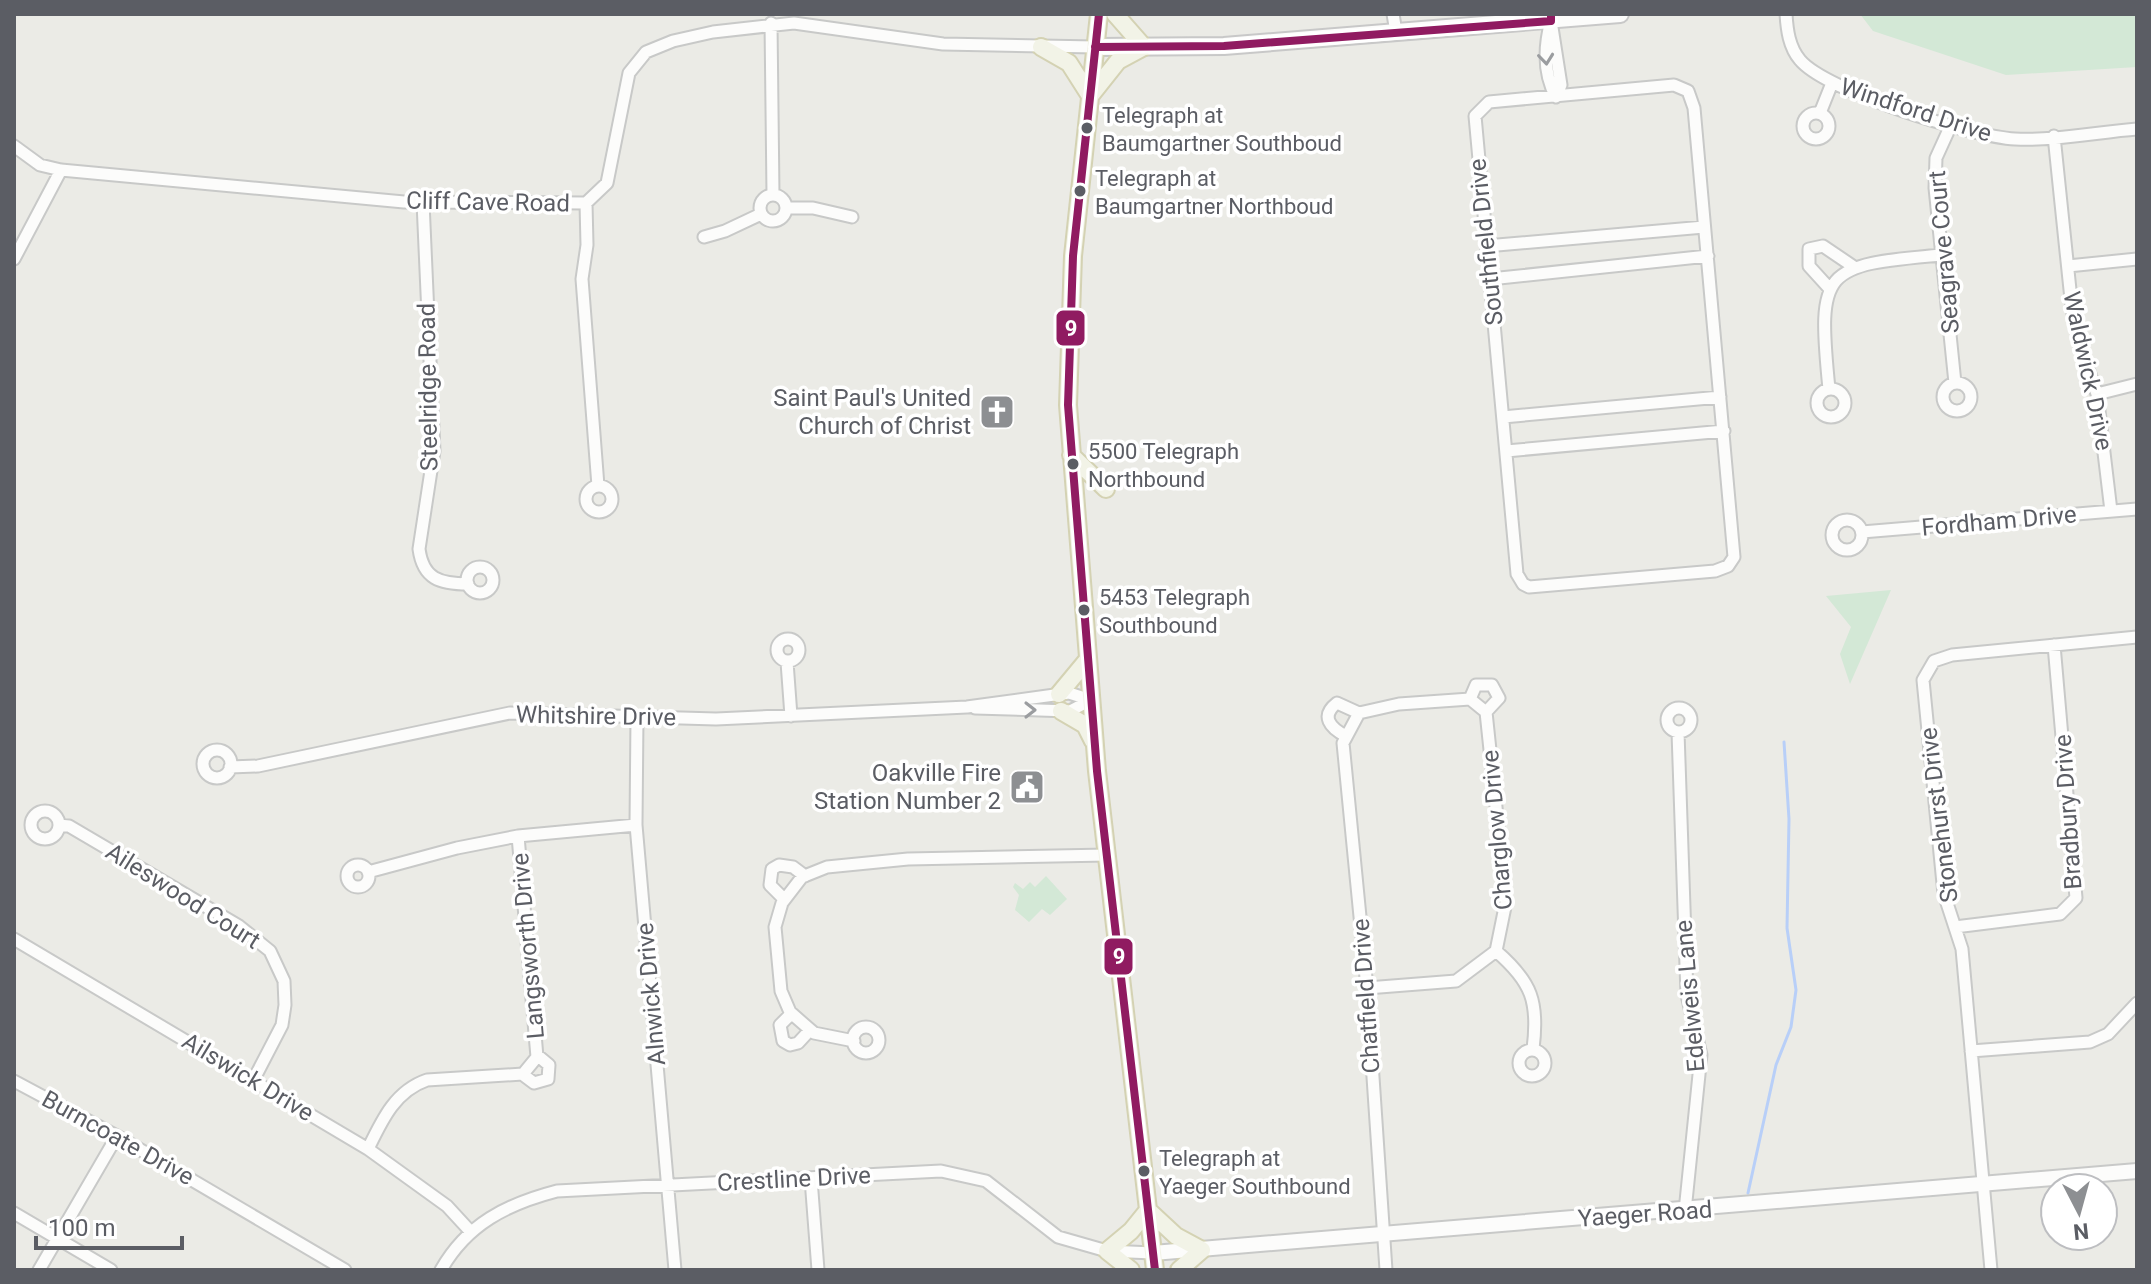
<svg xmlns="http://www.w3.org/2000/svg" width="2151" height="1284" viewBox="0 0 2151 1284" font-family="Roboto,sans-serif">
<style>
.green{fill:#d3e8d6}
.lines{fill:none;stroke-linecap:round;stroke-linejoin:round}
.stream{stroke:#b8cff8;stroke-width:3}
.minor-casing{stroke:#c8c9c8;stroke-width:15}
.tertiary-casing{stroke:#c8c9c8;stroke-width:18}
.secondary-casing{stroke:#c8c8c8;stroke-width:20}
.primary-casing{stroke:#d4d2b3;stroke-width:20}
.minor{stroke:#fcfcfb;stroke-width:11}
.tertiary{stroke:#fcfcfb;stroke-width:14}
.secondary{stroke:#fcfcfb;stroke-width:16}
.primary{stroke:#f2f3e7;stroke-width:16}
.bus-1-casing{stroke:#fff;stroke-width:14}
.bus-1{stroke:#901b61;stroke-width:8}
.oneway{stroke:#9b9da0}
.bus-dot{fill:#5b5d64;stroke:#fff;stroke-width:3}
.labels{text-anchor:middle;dominant-baseline:central;stroke-width:7;stroke-linejoin:round;paint-order:stroke}
.bus-label{font-size:22px;fill:#5b5d64;stroke:#fff;text-anchor:start}
.street-label{font-size:24px;fill:#5b5d64;stroke:#fff}
.poi-label{font-size:24px;fill:#5b5d64;stroke:#fff;text-anchor:end}
.line-badge{stroke:#fff;stroke-width:3}
.badge-label{font-size:22px;text-anchor:middle;font-weight:bold;fill:#fff}
</style>
<rect width="100%" height="100%" fill="#ebebe6"/>
<path class="green" d="M 1860,14 L 2137,14 L 2137,67 L 2006,75 L 1873,31 Z
M 1891,590 L 1850,684 L 1840,654 L 1851,627 L 1826,596 Z
M 1046,876 L 1067,899 L 1050,915 L 1042,909 L 1029,922 L 1015,910 L 1019,895 L 1013,887 L 1015,883 L 1023,889 L 1030,882 L 1035,887 Z"/>
<g class="lines">
<path class="stream" d="M 1748,1193 L 1776,1065 L 1791,1027 L 1796,990 L 1787,928 L 1789,819 L 1784,742"/>
<defs>
<path id="minor" d="M 1393,14 L 1396,32
M 1786,14 C 1787,30 1789,47 1800,60 C 1826,91 1973,137 2015,139 C 2055,141 2098,132 2137,129
M 1551,21 C 1544,47 1543,73 1556,97
M 1551,21 L 1561,85 L 1556,97
M 771,23 L 773,195
M 1674,85 L 1688,91 L 1694,108 L 1734,557 L 1728,566 L 1715,571 L 1529,587 L 1523,584 L 1517,574 L 1475,116 L 1489,102 Z
M1803 126a13 13 0 1 1 26 0a13 13 0 1 1-26 0Z
M 1820,113 L 1832,83
M 1951,125 L 1936,158 L 1935,188 L 1955,383
M 2054,136 L 2072,309 L 2080,346 L 2097,394 L 2111,511
M 14,146 L 40,165 L 61,170 L 404,202 L 586,203 L 607,183 L 629,73 L 646,52 L 673,41 L 713,32 L 794,23 L 943,44 L 1095,47
M760 208a13 13 0 1 1 26 0a13 13 0 1 1-26 0Z
M 423,202 L 434,451 L 419,549 C 423,579 440,584 468,584
M 586,203 L 587,245 L 582,279 L 598,486
M 787,208 L 813,208 L 852,217
M 704,237 L 725,231 L 761,214
M 1486,246 L 1704,227
M 14,259 L 61,170
M 2068,266 L 2137,259
M 1490,279 L 1708,256
M 1829,288 L 1809,266 L 1809,249 L 1823,246 L 1854,267
M1943 397a14 14 0 1 1 28 0a14 14 0 1 1-28 0Z
M 1829,389 C 1817,269 1822,265 1942,255
M1817 403a14 14 0 1 1 28 0a14 14 0 1 1-28 0Z
M 2097,394 L 2137,384
M 1503,417 L 1720,397
M 1506,451 L 1724,431
M586 499a13 13 0 1 1 26 0a13 13 0 1 1-26 0Z
M1832 535a15 15 0 1 1 30 0a15 15 0 1 1-30 0Z
M 1862,532 L 2137,509
M467 580a13 13 0 1 1 26 0a13 13 0 1 1-26 0Z
M777 650a11 11 0 1 1 22 0a11 11 0 1 1-22 0Z
M 787,662 L 791,716
M 1470,699 L 1476,685 L 1492,685 L 1499,698 L 1486,712
M 975,708 L 1070,711 L 1091,700
M1667 720a12 12 0 1 1 24 0a12 12 0 1 1-24 0Z
M 637,717 L 636,825 L 675,1270
M 1678,732 L 1687,995 L 1701,1055 L 1685,1211
M 1346,736 C 1330,728 1320,716 1337,703 L 1359,713
M203 764a14 14 0 1 1 28 0a14 14 0 1 1-28 0Z
M 230,767 L 258,766 L 510,713 L 716,719 L 967,707 L 1069,693 L 1091,700
M31 825a14 14 0 1 1 28 0a14 14 0 1 1-28 0Z
M 59,825 L 69,826 L 239,926 L 270,951 L 284,981 L 285,1005 L 282,1025 L 254,1079
M347 876a11 11 0 1 1 22 0a11 11 0 1 1-22 0Z
M 368,872 L 457,848 L 518,836 L 636,825
M 784,899 L 770,885 L 772,869 L 779,865 L 793,867 L 805,876
M 1955,927 L 2060,914 L 2076,898 L 2054,645
M 14,939 L 368,1149 L 447,1206 L 470,1231
M 1496,951 C 1532,982 1539,1002 1533,1049
M 1367,988 L 1456,981 L 1496,951 L 1506,902 L 1486,712 L 1470,699 L 1399,704 L 1359,713 L 1343,743 L 1367,988 L 1386,1270
M 791,1014 L 780,1025 L 783,1041 L 790,1045 L 798,1043 L 810,1030
M853 1040a13 13 0 1 1 26 0a13 13 0 1 1-26 0Z
M 854,1041 L 814,1033 L 790,1012 L 781,991 L 775,927 L 782,903 L 802,877 L 827,867 L 908,859 L 1107,855
M1519 1063a13 13 0 1 1 26 0a13 13 0 1 1-26 0Z
M 1971,1051 L 2090,1042 L 2108,1034 L 2137,1003
M 522,1074 L 534,1083 L 548,1079 L 549,1065 L 537,1055
M 14,1081 L 117,1136 L 345,1270
M 368,1149 C 382,1120 395,1091 427,1080 L 523,1074 L 537,1057 L 518,836
M 811,1179 L 818,1270
M 14,1213 L 111,1270
M 39,1270 L 117,1136
M 441,1270 C 467,1224 507,1204 557,1191 L 941,1171 L 986,1181 L 1058,1237 L 1107,1251 L 1153,1253
M 1991,1270 L 1962,949 L 1944,894 L 1923,680 L 1934,661 L 1952,655 L 2137,637"/>
<path id="tertiary" d="M 1153,1253 L 2137,1171"/>
<path id="secondary" d="M 1095,47 L 1224,46 L 1620,14"/>
<path id="primary" d="M 1099,14 L 1073,256 L 1068,405 L 1097,771 L 1155,1270
M 1041,47 L 1069,63 L 1090,96
M 1091,95 L 1118,61 L 1144,47 L 1115,14
M 1071,455 L 1106,489
M 1059,694 L 1088,659
M 1061,711 L 1085,725 L 1093,741
M 1148,1210 L 1176,1236 L 1202,1250 L 1179,1270
M 1131,1270 L 1107,1251 L 1131,1231 L 1148,1210"/>
</defs>
<use href="#minor" class="minor-casing"/>
<use href="#tertiary" class="tertiary-casing"/>
<use href="#secondary" class="secondary-casing"/>
<use href="#primary" class="primary-casing"/>
<use href="#minor" class="minor"/>
<use href="#tertiary" class="tertiary"/>
<use href="#secondary" class="secondary"/>
<use href="#primary" class="primary"/>
<defs>
<path id="bus-1" d="M 1099,14 L 1073,256 L 1068,405 L 1097,771 L 1155,1270
M 1095,47 L 1224,46 L 1551,21 L 1551,14"/>
</defs>
<use href="#bus-1" class="bus-1-casing"/>
<use href="#bus-1" class="bus-1"/>
</g>
<defs><path id="oneway-chevron" d="M-2-3.5L2.5 0L-2 3.5" fill="none" stroke-width="1.6" stroke-linecap="round" stroke-linejoin="round" transform="scale(2)"/></defs>
<g class="oneway">
<use href="#oneway-chevron" transform="translate(1546 59) rotate(84)"/>
<use href="#oneway-chevron" transform="translate(1030 710)"/>
</g>
<defs>
<symbol id="church-square" viewBox="-11 -11 22 22"><rect x="-9" y="-9" width="18" height="18" rx="4" fill="#8d8f92" stroke="#fff"/><path d="M-1.2-6h2.4v3.5h3.3v2.4h-3.3V6h-2.4V-.1h-3.3v-2.4h3.3Z" fill="#fff"/></symbol>
<symbol id="civic-square" viewBox="-11 -11 22 22"><rect x="-9" y="-9" width="18" height="18" rx="4" fill="#8d8f92" stroke="#fff"/><path d="M-.6-6.5H3V-4.5H.6V-3L4-1V1h2V6H-6V1h2V-1L-.6-3ZM-1.2 2.5V6h2.4V2.5Z" fill="#fff"/></symbol>
</defs>
<g fill-rule="evenodd">
<use href="#church-square" x="977" y="392" width="40" height="40"/>
<use href="#civic-square" x="1007" y="767" width="40" height="40"/>
</g>
<g class="bus-dot">
<circle cx="1087" cy="128" r="7"/>
<circle cx="1080" cy="191" r="7"/>
<circle cx="1073" cy="464" r="7"/>
<circle cx="1084" cy="610" r="7"/>
<circle cx="1144" cy="1171" r="7"/>
</g>
<g class="labels">
<g class="bus-label">
<text x="1102" y="115">Telegraph at<tspan x="1102" dy="28">Baumgartner Southboud</tspan></text>
<text x="1095" y="178">Telegraph at<tspan x="1095" dy="28">Baumgartner Northboud</tspan></text>
<text x="1088" y="451">5500 Telegraph<tspan x="1088" dy="28">Northbound</tspan></text>
<text x="1099" y="597">5453 Telegraph<tspan x="1099" dy="28">Southbound</tspan></text>
<text x="1159" y="1158">Telegraph at<tspan x="1159" dy="28">Yaeger Southbound</tspan></text>
</g>
<g class="street-label">
<text transform="translate(1916 110) rotate(18)">Windford Drive</text>
<text transform="translate(488 202) rotate(1)">Cliff Cave Road</text>
<text transform="translate(1486 242) rotate(-96)">Southfield Drive</text>
<text transform="translate(1944 252) rotate(-95)">Seagrave Court</text>
<text transform="translate(2088 371) rotate(78)">Waldwick Drive</text>
<text transform="translate(428 387) rotate(-91)">Steelridge Road</text>
<text transform="translate(1999 521) rotate(-5)">Fordham Drive</text>
<text transform="translate(596 716) rotate(1)">Whitshire Drive</text>
<text transform="translate(2068 812) rotate(-94)">Bradbury Drive</text>
<text transform="translate(1939 815) rotate(-97)">Stonehurst Drive</text>
<text transform="translate(1497 830) rotate(-95)">Charglow Drive</text>
<text transform="translate(183 896) rotate(32)">Aileswood Court</text>
<text transform="translate(528 946) rotate(-95)">Langsworth Drive</text>
<text transform="translate(651 994) rotate(-95)">Alnwick Drive</text>
<text transform="translate(1366 996) rotate(-94)">Chatfield Drive</text>
<text transform="translate(1690 996) rotate(-95)">Edelweis Lane</text>
<text transform="translate(248 1077) rotate(31)">Ailswick Drive</text>
<text transform="translate(118 1138) rotate(29)">Burncoate Drive</text>
<text transform="translate(794 1179) rotate(-3)">Crestline Drive</text>
<text transform="translate(1645 1214) rotate(-4)">Yaeger Road</text>
</g>
<g class="poi-label">
<text x="971" y="398">Saint Paul's United<tspan x="971" dy="28">Church of Christ</tspan></text>
<text x="1001" y="773">Oakville Fire<tspan x="1001" dy="28">Station Number 2</tspan></text>
</g>
</g>
<g class="line-badge">
<rect x="1055" y="309" width="31" height="38" rx="8" fill="#901b61"/>
<rect x="1103" y="937" width="31" height="39" rx="8" fill="#901b61"/>
</g>
<g class="badge-label">
<text x="1071" y="336">9</text>
<text x="1119" y="964">9</text>
</g>
<rect width="2151" height="1284" fill="none" stroke="#5b5d64" stroke-width="32"/>
<g transform="translate(2079 1212) rotate(174)"><circle r="38" fill="#ffffff" stroke="#bdbec1" stroke-width="2"/>
<path d="M0-6L14 30L0 20L-14 30Z" fill="#8d8f92"/>
<text y="-12" font-size="22" font-weight="bold" text-anchor="middle" fill="#5b5d64">N</text>
</g>
<path d="M36 1236v12h146v-12" fill="none" stroke="#5b5d64" stroke-width="4"/>
<text x="48" y="1236" font-size="24" fill="#5b5d64" stroke="#ffffff" stroke-width="6" paint-order="stroke">100 m</text>
</svg>
